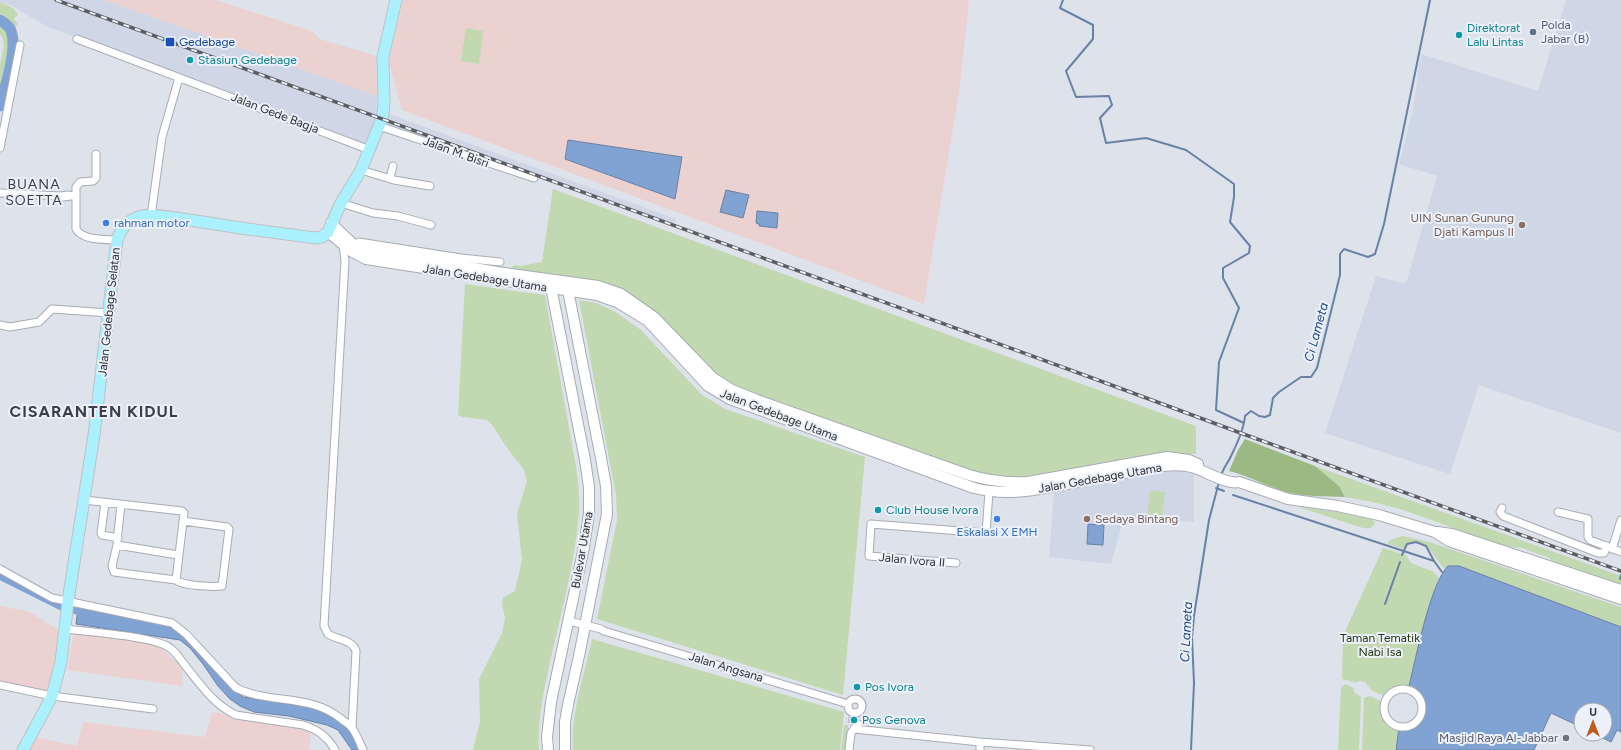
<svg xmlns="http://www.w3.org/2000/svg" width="1621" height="750" viewBox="0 0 1621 750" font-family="Figtree,sans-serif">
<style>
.built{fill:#cfd6e6}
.industrial{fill:#ecd1d1}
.green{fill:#c2d8b1}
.forest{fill:#9cb983}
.water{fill:#81a3d4;stroke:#6981a4}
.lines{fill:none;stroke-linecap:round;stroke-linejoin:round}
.stream{stroke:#6981a4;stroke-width:2}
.river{stroke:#81a3d4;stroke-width:11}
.street-tunnel{stroke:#bbbfc7;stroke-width:7;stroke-dasharray:7 3.5;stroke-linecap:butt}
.street-casing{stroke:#a7acb4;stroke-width:9}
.secondary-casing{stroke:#a7acb4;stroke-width:12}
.primary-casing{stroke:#c1c1c2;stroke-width:13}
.street{stroke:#fff;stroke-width:7}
.secondary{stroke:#fff;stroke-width:10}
.primary{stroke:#abf1fd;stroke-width:11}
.rail-casing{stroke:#5b5d62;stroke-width:3.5}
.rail{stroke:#ebf0f9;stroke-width:2;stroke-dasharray:6;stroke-linecap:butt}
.service-dot{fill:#5c6f8a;stroke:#ebf0f9;stroke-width:1.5}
.culture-dot{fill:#0f9aa8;stroke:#ebf0f9;stroke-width:1.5}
.transit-dot{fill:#1a4fb4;stroke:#ebf0f9;stroke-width:1.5}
.shop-dot{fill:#3f7fe0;stroke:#ebf0f9;stroke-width:1.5}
.education-dot{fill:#8d6e63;stroke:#ebf0f9;stroke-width:1.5}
.worship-dot{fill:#6b7280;stroke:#ebf0f9;stroke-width:1.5}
.labels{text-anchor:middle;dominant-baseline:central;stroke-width:4;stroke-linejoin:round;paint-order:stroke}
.service-label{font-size:12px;fill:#4e5e75;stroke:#ebf0f9;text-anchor:start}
.culture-label{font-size:12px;fill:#0d838f;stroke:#ebf0f9;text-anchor:start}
.transit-label{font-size:12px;fill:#164399;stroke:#ebf0f9;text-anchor:start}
.street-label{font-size:12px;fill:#303135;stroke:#ebf0f9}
.education-label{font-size:12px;fill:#785e54;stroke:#ebf0f9;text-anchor:end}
.shop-label{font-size:12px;fill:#366cbe;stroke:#ebf0f9;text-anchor:start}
.park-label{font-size:12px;fill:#243710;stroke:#ebf0f9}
.worship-label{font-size:12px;fill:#5b616d;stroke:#ebf0f9;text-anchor:end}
.water-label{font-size:13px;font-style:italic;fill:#204a86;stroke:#ebf0f9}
.quarter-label{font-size:14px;letter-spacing:1px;fill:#3c3f47;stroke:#ebf0f9}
.district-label{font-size:16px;font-weight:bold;letter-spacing:1px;fill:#3c3f47;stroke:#ebf0f9}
</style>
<rect width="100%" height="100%" fill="#dee2eb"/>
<path class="built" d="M 0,0 L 105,0 L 377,96 L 376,109 L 676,219 L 673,227 L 378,120 L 368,145 L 48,27 L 12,6 L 0,2 Z
M 1566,0 L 1621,0 L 1621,433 L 1479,385 L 1450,474 L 1325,433 L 1376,276 L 1406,284 L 1437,176 L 1399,164 L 1413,109 L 1421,54 L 1538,91 Z
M 1177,470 L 1194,473 L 1194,522 L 1124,517 L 1111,564 L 1049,557 L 1054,493 L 1137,476 Z"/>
<path class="industrial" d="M 105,0 L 216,0 L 312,31 L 320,39 L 376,56 L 377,96 Z
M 403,0 L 969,0 L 960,86 L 924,304 L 402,110 L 389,62 Z
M 0,606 L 30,612 L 59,631 L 54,677 L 46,696 L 0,685 Z
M 74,630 L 158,645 L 183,668 L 182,686 L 68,670 Z
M 212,712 L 311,731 L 309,750 L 25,750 L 31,736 L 77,746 L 83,722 L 205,737 Z"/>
<path class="green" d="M 0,2 L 13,8 L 18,15 L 14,18 L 18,25 L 13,27 L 8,19 L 0,13 Z
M 0,25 C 8,31 10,38 11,47 L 0,101 L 0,65 L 4,46 L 3,39 L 0,34 Z
M 466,28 L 483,31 L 479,64 L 461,61 Z
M 553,189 L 1196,426 L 1196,454 L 1176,454 L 1028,478 L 987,477 L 734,388 L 715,376 L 657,314 L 512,270 L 513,265 L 521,266 L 542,262 Z
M 465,284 L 545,295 L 575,461 C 578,478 580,495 579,513 C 575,563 561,613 550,662 C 544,691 537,720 539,750 L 473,750 L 480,722 L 479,679 L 502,633 L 505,618 L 502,604 L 503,598 L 515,591 L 522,560 L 517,514 L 527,481 L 524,470 L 505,445 L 493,426 L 487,420 L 463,417 L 458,415 Z
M 579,300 L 596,303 L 614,311 L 641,330 L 702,395 L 725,409 L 865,457 L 843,695 L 597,619 L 617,520 L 616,495 Z
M 1315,466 L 1621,576 L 1621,585 L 1559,565 L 1547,557 L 1522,548 L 1504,546 L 1403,510 L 1373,502 L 1345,497 L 1339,486 Z
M 1150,490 L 1165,492 L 1162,518 L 1147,517 Z
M 1298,507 L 1352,514 L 1373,519 L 1375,524 L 1370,528 L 1363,528 Z
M 1403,536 L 1429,542 L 1621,607 L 1621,627 L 1459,566 L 1448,566 L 1445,569 C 1431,555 1430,539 1407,543 L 1404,549 L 1388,544 L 1390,540 Z
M 1383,548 L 1406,555 L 1411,563 L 1434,572 L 1439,577 L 1429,605 L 1408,690 L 1396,691 L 1388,698 L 1371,690 L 1365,682 L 1360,681 L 1356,683 L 1342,679 L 1343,636 Z
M 592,639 L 844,712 L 840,750 L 573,750 C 570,716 585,673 592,639 Z
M 1345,684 L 1354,688 L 1354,692 L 1361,697 L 1359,750 L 1338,750 L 1341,688 Z
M 1370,696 L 1385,703 C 1384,714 1389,723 1399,727 L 1395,750 L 1362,750 L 1364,698 Z
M 844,725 L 848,725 L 847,750 L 841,750 Z"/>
<path class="forest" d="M 1245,439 L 1315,466 L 1339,486 L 1345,497 C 1326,496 1304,497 1286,492 C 1266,486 1249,476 1229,471 L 1238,450 Z"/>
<path class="water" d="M 568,140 L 682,157 L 675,199 L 565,159 Z
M 726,190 L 749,195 L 743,218 L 720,212 Z
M 757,211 L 778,213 L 777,228 L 759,226 L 759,224 L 756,223 Z
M 1088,524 L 1104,525 L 1103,545 L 1087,544 Z
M 1448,566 L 1459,566 L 1621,627 L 1621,732 L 1617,730 L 1611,742 L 1595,734 L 1605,734 L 1605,710 L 1581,710 L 1581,727 L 1551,713 L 1534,750 L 1396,750 L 1399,727 C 1424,730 1431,700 1408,690 C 1415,663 1430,583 1448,566 Z
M 78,608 L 145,620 L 176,631 L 193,643 L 231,688 L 243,697 L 314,708 L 337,719 L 349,731 L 361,750 L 352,750 L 338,730 L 327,725 L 289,716 L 254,712 L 240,706 L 230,699 L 218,686 L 203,664 L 190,648 L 180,640 L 76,624 Z"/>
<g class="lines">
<path class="stream" d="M 1063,0 L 1060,8 L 1093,25 L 1093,39 L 1066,71 L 1076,97 L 1109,96 L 1112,105 L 1100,118 L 1106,143 L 1146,138 L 1186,150 L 1234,184 L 1234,197 L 1230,222 L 1250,246 L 1249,253 L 1223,268 L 1223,278 L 1239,308 L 1219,362 L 1216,410 L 1244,423
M 1221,476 C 1223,468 1228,463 1231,456 C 1237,444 1244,429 1245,416 L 1251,411 L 1259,416 L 1265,417 L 1270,415 L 1273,398 L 1279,392 L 1301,377 L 1311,377 L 1317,368 L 1340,275 L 1340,254 L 1344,249 L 1368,257 L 1375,254 L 1384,224 L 1430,0
M 1216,488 L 1224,491
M 1233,495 L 1434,561 L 1442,572
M 1402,555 L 1407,544 L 1416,542 L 1426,546 L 1434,561
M 1620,579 L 1621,575
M 1385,604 L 1400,562
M 1191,750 L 1194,683 L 1192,638 L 1194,616 L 1209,520 L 1219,482"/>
<path class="river" d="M 0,20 C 4,23 10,26 11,31 C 18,48 5,87 0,106
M 0,574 L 62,605 L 91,613
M 139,621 L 175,628 L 183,634"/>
<path class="street-tunnel" d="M 851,723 L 852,717"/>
<defs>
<path id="street" d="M 77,39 L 370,150
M 379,126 L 534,178
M 0,148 L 20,45
M 96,154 L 96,178 L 93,181 L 80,182 L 76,187 L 76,229 C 83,241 105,239 117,240
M 361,170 L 394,180 L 430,186
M 390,178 L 393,166
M 0,193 L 61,196
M 71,196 L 63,197 L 61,196 L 68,195 L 76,196
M 341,203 L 373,213 L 398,216 L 431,225
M 151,216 L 162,137 L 179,78
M 359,242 L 461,258 L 500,262
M 343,244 L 345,261 L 324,626 L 328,634 C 337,640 352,639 356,651 L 352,727
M 0,325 L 10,327 L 39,322 L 52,309 L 109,313
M 84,500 L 182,511 L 184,513 L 176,580 C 183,586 213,587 222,586 L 229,529 L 227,527 L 183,521
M 105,503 L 101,533 L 102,535 L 118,538
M 1502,508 L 1500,512 L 1503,516 L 1598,553 L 1604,553 L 1607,546
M 1558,512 L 1588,519 L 1588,537 L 1590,540 L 1621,552
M 117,541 L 121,505
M 1612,549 L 1621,520
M 956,563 L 869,556 L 871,524 L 986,533 L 989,492
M 0,569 L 52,598 L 172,623 L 186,634 L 236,688 C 269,704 310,694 340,718 C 344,721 349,724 352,728 C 357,735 360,743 363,750
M 176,580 L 114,572 L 112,566 L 117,545 L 178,555
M 569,621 L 601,629 L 604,631 L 848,704
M 65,629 C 88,632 154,636 170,648 C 176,652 180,659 184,664 C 199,683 214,705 236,715 L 303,725 C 317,729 328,737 335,750
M 0,685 L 52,696 L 153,709
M1384 708a19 19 0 1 1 38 0a19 19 0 1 1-38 0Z
M848 706a7 7 0 1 1 14 0a7 7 0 1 1-14 0Z
M 854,729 L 980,742 L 1090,750
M 849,750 L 851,733 L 858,724
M 980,750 L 980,742"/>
<path id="secondary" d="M 331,223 L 353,244 L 369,250 L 497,272 L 598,286 L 621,294 L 654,317 L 713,378 L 732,390 L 757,400 L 969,475 C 989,481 1008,483 1028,482 L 1167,457 L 1189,460 L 1198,464
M 328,232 L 351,251 L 366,259 L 597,295 L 617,302 L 648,321 L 708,386 L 730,399 L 752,407 L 974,488 C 1009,497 1043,489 1077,482 C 1103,477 1129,472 1155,467 C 1168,465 1182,464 1195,468 C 1207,472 1227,485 1239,482 L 1288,499 L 1338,506 L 1379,515 L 1435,532 L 1449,541 L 1621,599
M 1437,532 L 1452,534 L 1621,590
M 548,750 L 547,737 L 551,702 L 584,547 L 589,513 L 589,487 L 585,460 L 550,282
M 565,750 L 565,722 L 568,705 L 579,656 L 607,514 L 606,486 L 601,458 L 567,285"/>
<path id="primary" d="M 23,750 L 52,696 L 61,662 L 68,601 L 94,435 L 117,240 C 121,228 129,219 142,216 C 157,213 192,221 209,223 C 244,229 279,233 315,238 L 322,237 L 328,232 L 341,203 L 361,170 L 379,126 L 383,114 L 384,100 L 383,57 L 396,0"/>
</defs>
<use href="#street" class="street-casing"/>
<use href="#secondary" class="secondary-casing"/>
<use href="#primary" class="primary-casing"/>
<use href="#street" class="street"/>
<use href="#secondary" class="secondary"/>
<use href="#primary" class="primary"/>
<defs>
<path id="rail" d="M 56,0 L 1095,379 L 1246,435 L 1621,571"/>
</defs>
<use href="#rail" class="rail-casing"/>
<use href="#rail" class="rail"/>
</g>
<circle class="service-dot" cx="1533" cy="32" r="4"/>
<g class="culture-dot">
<circle cx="1459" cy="35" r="4"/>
<circle cx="190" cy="60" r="4"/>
<circle cx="878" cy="510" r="4"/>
<circle cx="857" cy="687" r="4"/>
<circle cx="854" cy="720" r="4"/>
</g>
<rect class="transit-dot" x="165" y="37" width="10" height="10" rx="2"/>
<g class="shop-dot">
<circle cx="106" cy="223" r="4"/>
<circle cx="997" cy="519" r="4"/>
</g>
<g class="education-dot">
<circle cx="1522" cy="225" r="4"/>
<circle cx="1087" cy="519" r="4"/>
</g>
<circle class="worship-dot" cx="1566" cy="738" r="4"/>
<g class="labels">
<g class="service-label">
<text x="1541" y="25">Polda<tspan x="1541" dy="14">Jabar (B)</tspan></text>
</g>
<g class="culture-label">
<text x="1467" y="28">Direktorat<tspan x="1467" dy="14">Lalu Lintas</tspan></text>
<text x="198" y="60">Stasiun Gedebage</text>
<text x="886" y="510">Club House Ivora</text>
<text x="865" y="687">Pos Ivora</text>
<text x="862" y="720">Pos Genova</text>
</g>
<g class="transit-label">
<text x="179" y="42">Gedebage</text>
</g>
<g class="street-label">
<text transform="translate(275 113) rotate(21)">Jalan Gede Bagja</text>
<text transform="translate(456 152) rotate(20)">Jalan M. Bisri</text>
<text transform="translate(485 278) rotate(9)">Jalan Gedebage Utama</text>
<text transform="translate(109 312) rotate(-84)">Jalan Gedebage Selatan</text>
<text transform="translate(779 415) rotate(21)">Jalan Gedebage Utama</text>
<text transform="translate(1100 478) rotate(-10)">Jalan Gedebage Utama</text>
<text transform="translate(582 550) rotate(-80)">Bulevar Utama</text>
<text transform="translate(912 560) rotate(5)">Jalan Ivora II</text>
<text transform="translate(726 667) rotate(17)">Jalan Angsana</text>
</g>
<g class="education-label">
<text x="1514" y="218">UIN Sunan Gunung<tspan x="1514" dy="14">Djati Kampus II</tspan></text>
<text x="1095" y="519" text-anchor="start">Sedaya Bintang</text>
</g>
<g class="shop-label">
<text x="114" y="223">rahman motor</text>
<text x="997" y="532" text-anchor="middle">Eskalasi X EMH</text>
</g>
<g class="park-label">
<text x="1380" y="638">Taman Tematik<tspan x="1380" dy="14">Nabi Isa</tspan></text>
</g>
<g class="worship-label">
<text x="1558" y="738">Masjid Raya Al-Jabbar</text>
</g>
<g class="water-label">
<text transform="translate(1316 332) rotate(-75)">Ci Lameta</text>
<text transform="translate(1186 632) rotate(-87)">Ci Lameta</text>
</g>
<g class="quarter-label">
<text x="34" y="184">BUANA<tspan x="34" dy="16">SOETTA</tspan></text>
</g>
<g class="district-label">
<text x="94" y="411">CISARANTEN KIDUL</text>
</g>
</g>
<g transform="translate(1593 722)"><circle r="19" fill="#ebf0f9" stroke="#a0a4ab"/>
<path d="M0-3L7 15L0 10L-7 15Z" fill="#bd5c1d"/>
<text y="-6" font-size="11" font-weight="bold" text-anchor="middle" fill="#303135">U</text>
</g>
</svg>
